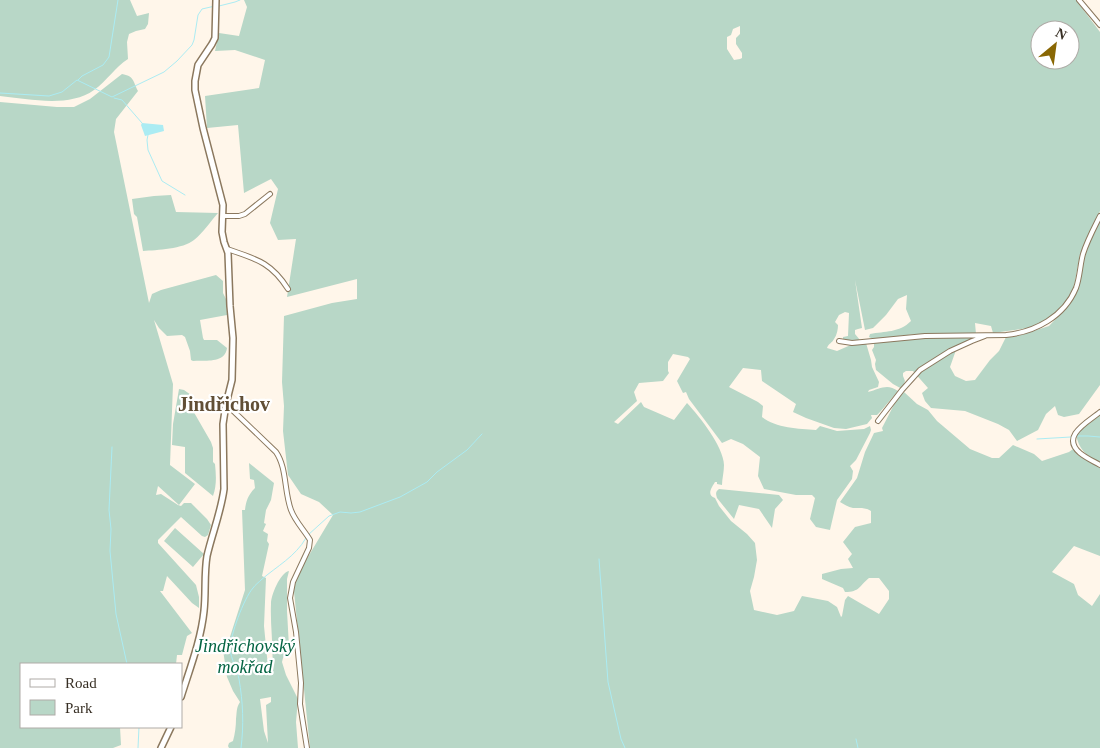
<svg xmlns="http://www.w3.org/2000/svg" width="1100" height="748" viewBox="0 0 1100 748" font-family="Georgia,serif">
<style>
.green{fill:#b8d7c7;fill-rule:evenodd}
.water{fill:#abecf3}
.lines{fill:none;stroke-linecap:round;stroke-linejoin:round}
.stream{stroke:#abecf3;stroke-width:1}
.minor-casing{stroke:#8b785e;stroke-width:6}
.tertiary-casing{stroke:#8b785e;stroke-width:8}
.minor{stroke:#fff;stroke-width:4}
.tertiary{stroke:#fff;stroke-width:5}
.labels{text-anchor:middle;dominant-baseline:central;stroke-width:4.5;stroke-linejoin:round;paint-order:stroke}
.park-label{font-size:18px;font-style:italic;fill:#046443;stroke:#fff}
.quarter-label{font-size:20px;font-weight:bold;fill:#614f36;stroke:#fff}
</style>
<rect width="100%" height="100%" fill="#fff6ea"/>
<path class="green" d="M 0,0 L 130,0 L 137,16 L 149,13 L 148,24 L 145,29 L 136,31 L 129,34 L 127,42 L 128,59 C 115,67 107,81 94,90 C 69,108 29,99 0,96 Z
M 244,0 L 1076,0 L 1100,32 L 1100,211 L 1080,254 L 1074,287 L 1067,301 L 1045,323 L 1028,328 L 993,333 L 991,326 L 975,323 L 976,334 L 916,334 L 873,339 L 869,337 L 870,334 C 885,331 899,333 911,321 L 906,309 L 907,295 L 898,299 L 886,315 L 873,328 L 865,330 L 855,280 L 862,328 L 858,329 L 855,330 L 855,334 L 860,340 L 852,342 L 843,339 L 843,337 L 848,336 L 849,313 L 845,312 L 839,315 L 835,322 L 838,325 C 838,329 837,335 834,339 C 832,343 829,343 827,348 L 837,351 L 853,344 L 866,343 L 871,360 L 872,367 L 879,382 L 878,387 L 869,390 L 868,392 C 880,389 887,383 898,391 L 880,412 L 877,415 L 871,415 L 872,418 L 867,424 L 846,429 L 834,428 L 806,418 L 793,412 L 796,404 L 762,381 L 761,370 L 743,368 L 729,387 L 758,402 L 763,406 L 762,417 C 776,428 799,429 816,430 L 820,426 L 837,431 L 864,429 L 870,426 L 871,430 L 870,433 L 856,460 L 850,466 L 853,471 L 852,479 L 837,500 L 830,530 L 816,527 L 810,519 L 815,498 L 812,495 L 796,495 L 764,489 L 758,476 L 760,457 L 743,444 L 731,439 L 722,443 L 689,399 L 686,392 L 683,393 L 677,381 L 690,359 L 688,357 L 673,354 L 668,362 L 668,371 L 669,373 L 663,381 L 639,383 L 634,392 L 637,401 L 614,422 L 618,424 L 641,402 L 644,407 L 674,420 L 687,403 C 700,417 723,446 724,465 C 724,472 722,479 722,485 L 717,484 L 717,482 L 715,482 C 712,487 706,495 715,498 L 719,506 L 731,521 L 747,534 L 755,543 L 757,560 L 754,577 L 750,591 L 754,610 L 777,615 L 794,611 L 802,596 L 828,601 L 837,607 L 841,617 L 842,616 L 845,600 L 848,596 L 879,614 L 889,599 L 889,591 L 879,578 L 869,578 C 859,586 860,592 845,592 L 843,588 L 822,579 L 822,574 L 841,569 L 853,568 L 848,559 L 852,554 L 843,542 L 855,527 L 871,523 L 871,511 C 865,507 860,508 853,508 C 848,507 844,504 840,502 L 857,478 L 865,452 L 874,433 L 883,431 L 882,428 L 899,395 L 904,392 L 917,404 L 928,410 L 937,421 L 970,449 L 992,458 L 999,458 L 1013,445 L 1034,454 L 1042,461 L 1069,452 L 1073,449 L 1100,468 L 1100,556 L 1074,546 L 1052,572 L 1074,584 L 1078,595 L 1092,606 L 1100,594 L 1100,748 L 310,748 L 293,582 L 333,515 L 319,502 L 301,494 L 288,475 L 283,431 L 284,406 L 282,382 L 284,316 L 332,303 L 357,299 L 357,279 L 287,297 L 296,239 L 278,240 L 270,223 L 278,189 L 271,179 L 244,193 L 238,125 L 207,128 L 205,96 L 259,88 L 265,60 L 235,50 L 215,51 L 219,33 L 239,36 L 247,7 ZM 740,26 L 740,34 L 736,38 L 736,44 L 742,53 L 742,58 L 740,59 L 734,60 L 727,49 L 727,37 L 731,35 L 733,29 ZM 1040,30 L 1070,30 L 1070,60 L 1040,60 Z
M 122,74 C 134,76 133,81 138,91 L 116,119 L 114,132 L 149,303 L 152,294 L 161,290 L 216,275 L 223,281 L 223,293 L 226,299 L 227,315 L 200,320 L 203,338 L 204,340 L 217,340 L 227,348 C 225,364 204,360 193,361 L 191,360 L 190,351 L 185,337 L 182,335 L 167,336 L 159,328 L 154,320 L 173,384 L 170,465 L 195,484 L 179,505 L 158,486 L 156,495 L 161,494 L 178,505 L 181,506 L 184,503 L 191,503 L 207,519 L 211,525 L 208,535 L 205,537 L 202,536 L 181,517 L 158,540 L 158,543 L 196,585 L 199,597 L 199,608 L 192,603 L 167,576 L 163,591 L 160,591 L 192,633 L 187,636 L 182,655 L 177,655 L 176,664 L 21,664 L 21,727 L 120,727 L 121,745 L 113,748 L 0,748 L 0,102 L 57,107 L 74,107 L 90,99 Z
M 171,195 L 176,212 L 218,213 C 210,222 203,233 194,240 C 183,249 157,250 143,251 L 137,217 L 134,214 L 132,199 L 154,196 Z
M 1100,220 L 1100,385 L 1079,414 L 1064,417 L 1058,415 L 1055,406 L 1046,414 L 1038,430 L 1017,441 L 1009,430 L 998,424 L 965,411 L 931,408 L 925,401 L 922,393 L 928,388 L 913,371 L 906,371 L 903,373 L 903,376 L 905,381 L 902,389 L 893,384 L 876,370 L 875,364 L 876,360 L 872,350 L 874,347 L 874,343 L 904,339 L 979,336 L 973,342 L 956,350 L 950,367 L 955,376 L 966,381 L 975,380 L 990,360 L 999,351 L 1006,337 L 1018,336 L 1049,326 L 1070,304 L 1079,287 L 1085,255 L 1093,233 Z
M 179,389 L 184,390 L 191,395 L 192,409 L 211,442 L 213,448 L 213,462 L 215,464 C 216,475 217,485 213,496 L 185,473 L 185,447 L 172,445 L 173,424 Z
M 1100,415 L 1100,462 C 1087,458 1078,448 1076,434 Z
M 249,463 L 274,483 L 271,500 L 266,510 L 264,523 L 266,524 L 263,531 L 268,534 L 267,541 L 269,544 L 262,576 L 266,578 L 264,626 L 268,667 L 272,671 C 274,649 270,626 271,604 C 271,595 280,573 289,571 L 287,579 L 287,611 L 289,647 L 283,658 L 282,662 L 286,675 L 298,699 L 296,722 L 298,748 L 229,748 L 228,746 L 229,743 L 233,741 C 235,734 236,726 236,719 C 237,712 236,708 240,702 L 233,691 L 227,677 L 222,643 L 229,640 L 245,590 L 242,510 L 245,510 C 246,501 248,495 255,488 L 254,480 L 250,479 ZM 271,697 L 271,702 L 266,705 L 268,743 L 264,731 L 260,699 Z
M 719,489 L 779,495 L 783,500 L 775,509 L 772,528 L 759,509 L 739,505 L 734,519 L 717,498 C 716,494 715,492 719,489 Z
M 175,528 L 204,554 L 193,567 L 164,541 Z"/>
<path class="water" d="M 142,123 L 163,125 L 164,131 L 145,136 L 141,125 Z"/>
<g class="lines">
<path class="stream" d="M 219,6 L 235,2 L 240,0
M 78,80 L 82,76 L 103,65 L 109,57 L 118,0
M 0,93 L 49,96 L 62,92 L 77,80 L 112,97 L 164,72 L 177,61 L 192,45 L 194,40 L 198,15 L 202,9 L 215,6
M 114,98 L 122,100 L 142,123
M 148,135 L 147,140 L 148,150 L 162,181 L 185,195
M 1075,436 L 1088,436 L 1100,437
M 1037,439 L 1071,437
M 112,447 L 109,510 L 111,529 L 110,551 L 116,614 L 127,664
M 308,535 L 329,516 L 340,512 L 351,513 L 360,512 L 400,497 L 427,482 L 437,472 L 467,450 L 482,434
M 599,559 L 608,682 L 621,739 L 625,748
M 856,739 L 858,748
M 138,748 L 139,727
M 241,748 C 244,725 243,702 239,679 C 237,669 231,659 230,649 C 230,636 244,598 253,588 C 255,585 259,582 261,580 C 277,566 295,557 306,538"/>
<defs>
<path id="minor" d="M 1079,0 L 1100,25
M 223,216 L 239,216 L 245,214 L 270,194
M 227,249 C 256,259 271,262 288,289
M 839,341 L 852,343 L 925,336 L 1006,335 C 1035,332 1064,317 1076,288 C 1080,277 1080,265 1083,254 C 1087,241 1094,228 1100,216
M 226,404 L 276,452 C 287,468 284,491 291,510 C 295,521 304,530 310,540 L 309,548 L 293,582 L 290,598 L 296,632 L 301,683 L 300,704 L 307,748
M 1100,412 C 1088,422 1060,436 1080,453 C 1086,458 1093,461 1100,465
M 878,421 L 902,390 L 920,370 L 950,351 L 972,341 L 985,336"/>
<path id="tertiary" d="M 181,697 C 190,668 201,640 204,611 C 206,593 204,574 207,556 C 212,534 221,512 224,489 L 223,424 L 226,404 L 232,380 L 233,338 L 230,306 L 228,253 L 224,242 L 222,232 L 223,205 L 203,128 L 195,90 L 195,81 L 198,65 L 212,44 L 215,38 L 216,0
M 161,748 L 171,727"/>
</defs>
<use href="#minor" class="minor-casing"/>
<use href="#tertiary" class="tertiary-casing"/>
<use href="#minor" class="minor"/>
<use href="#tertiary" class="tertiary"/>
</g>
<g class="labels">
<g class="park-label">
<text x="245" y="646">Jindřichovský<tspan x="245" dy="21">mokřad</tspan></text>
</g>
<g class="quarter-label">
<text x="224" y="404">Jindřichov</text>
</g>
</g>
<rect x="20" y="663" width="162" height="65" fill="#ffffff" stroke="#afaba7"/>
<rect x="30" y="679" width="25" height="8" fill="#ffffff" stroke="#afaba7"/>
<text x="65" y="688" font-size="15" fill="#362e23">Road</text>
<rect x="30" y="700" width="25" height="15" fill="#b8d7c7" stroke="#afaba7"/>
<text x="65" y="713" font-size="15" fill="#362e23">Park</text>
<g transform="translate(1055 45) rotate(29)"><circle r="24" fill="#ffffff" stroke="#afaba7"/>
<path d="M0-4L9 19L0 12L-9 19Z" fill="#896704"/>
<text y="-8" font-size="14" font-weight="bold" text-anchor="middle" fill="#362e23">N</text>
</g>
</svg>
